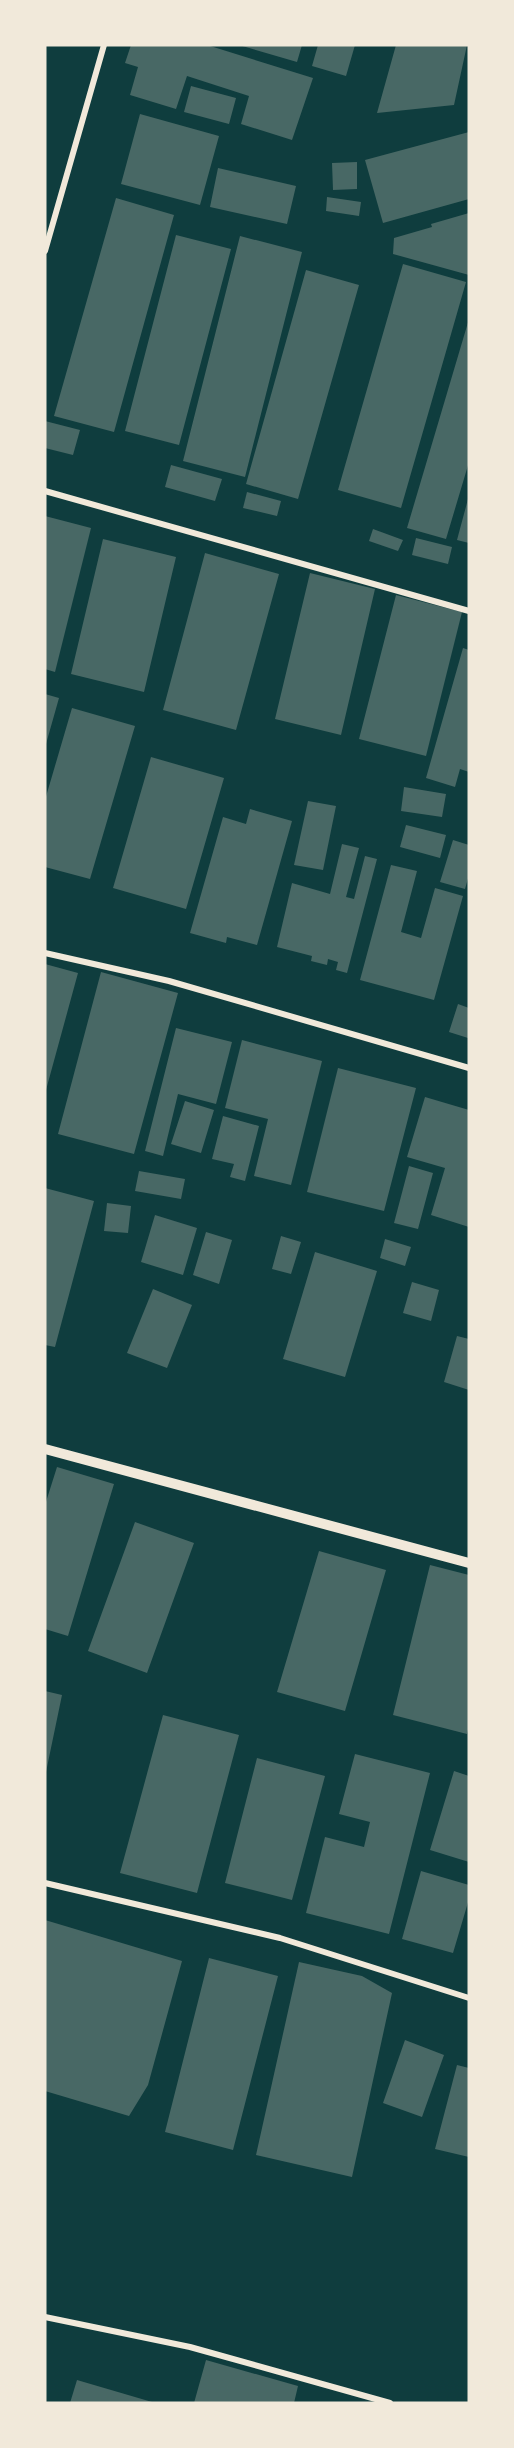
<svg xmlns="http://www.w3.org/2000/svg" width="514" height="2448" viewBox="0 0 514 2448" font-family="Rubik,sans-serif">
<style>
.building{fill:#486865}
.lines{fill:none;stroke-linecap:round;stroke-linejoin:round}
.minor{stroke:#f1e9da;stroke-width:6}
.tertiary{stroke:#f1e9da;stroke-width:10}
</style>
<rect width="100%" height="100%" fill="#0f3d3e"/>
<path class="building" d="M 131,45 L 207,45 L 313,78 L 292,140 L 241,124 L 249,96 L 187,76 L 176,109 L 130,95 L 138,67 L 125,63 Z
M 239,45 L 302,45 L 297,62 Z
M 318,45 L 355,45 L 346,76 L 312,66 Z
M 396,45 L 467,45 L 454,105 L 377,113 Z
M 191,86 L 236,98 L 229,124 L 184,112 Z
M 140,114 L 219,136 L 200,205 L 121,184 Z
M 469,132 L 469,199 L 383,223 L 365,160 Z
M 357,162 L 357,189 L 333,190 L 332,163 Z
M 218,168 L 296,186 L 287,224 L 210,207 Z
M 327,197 L 361,202 L 359,216 L 326,211 Z
M 116,198 L 174,215 L 114,432 L 54,416 Z
M 469,213 L 469,275 L 393,254 L 394,238 L 432,227 L 431,224 Z
M 176,235 L 231,249 L 179,445 L 125,431 Z
M 240,236 L 302,252 L 245,477 L 183,461 Z
M 403,264 L 466,282 L 401,508 L 338,490 Z
M 306,270 L 359,285 L 298,499 L 246,484 Z
M 469,319 L 469,462 L 446,539 L 407,528 Z
M 45,421 L 80,430 L 73,455 L 45,448 Z
M 171,465 L 222,479 L 215,501 L 165,487 Z
M 247,492 L 281,501 L 277,516 L 243,508 Z
M 468,499 L 469,499 L 469,543 L 457,540 Z
M 45,516 L 91,528 L 55,672 L 45,669 Z
M 373,529 L 403,540 L 398,551 L 369,541 Z
M 416,538 L 452,547 L 448,564 L 412,555 Z
M 103,539 L 176,557 L 144,692 L 71,674 Z
M 205,553 L 279,574 L 236,730 L 163,710 Z
M 310,573 L 375,589 L 341,735 L 275,719 Z
M 396,595 L 462,612 L 426,756 L 359,739 Z
M 463,648 L 469,650 L 469,772 L 460,769 L 455,787 L 426,778 Z
M 45,694 L 59,698 L 46,744 L 45,744 Z
M 72,708 L 135,726 L 90,879 L 45,867 L 45,800 Z
M 151,757 L 224,778 L 186,909 L 113,888 Z
M 404,787 L 446,794 L 442,817 L 401,811 Z
M 308,801 L 336,806 L 323,870 L 294,865 Z
M 250,809 L 292,821 L 257,945 L 227,937 L 226,943 L 190,933 L 223,817 L 246,824 Z
M 406,825 L 446,835 L 440,858 L 400,847 Z
M 453,840 L 469,845 L 469,875 L 465,889 L 440,882 Z
M 342,844 L 359,848 L 346,897 L 354,899 L 365,856 L 377,859 L 347,973 L 336,970 L 338,962 L 328,959 L 327,965 L 311,961 L 312,956 L 277,947 L 292,883 L 330,894 Z
M 391,865 L 417,871 L 401,932 L 421,938 L 435,888 L 463,896 L 434,1000 L 360,980 Z
M 45,964 L 78,973 L 46,1090 L 45,1090 Z
M 101,972 L 178,993 L 134,1154 L 58,1134 Z
M 458,1004 L 469,1008 L 468,1038 L 449,1032 Z
M 176,1028 L 232,1042 L 216,1104 L 178,1094 L 163,1156 L 145,1151 Z
M 242,1040 L 322,1061 L 291,1185 L 254,1176 L 268,1119 L 225,1108 Z
M 338,1068 L 416,1088 L 384,1211 L 307,1192 Z
M 425,1097 L 469,1110 L 469,1227 L 431,1215 L 445,1168 L 407,1157 Z
M 185,1101 L 214,1110 L 201,1153 L 171,1144 Z
M 223,1116 L 259,1126 L 245,1181 L 230,1177 L 234,1164 L 212,1159 Z
M 409,1166 L 433,1173 L 418,1229 L 394,1223 Z
M 139,1171 L 185,1179 L 181,1199 L 135,1191 Z
M 45,1188 L 94,1201 L 55,1347 L 45,1345 Z
M 107,1203 L 131,1206 L 128,1233 L 104,1231 Z
M 155,1215 L 197,1228 L 183,1275 L 141,1262 Z
M 206,1232 L 232,1240 L 219,1284 L 193,1275 Z
M 281,1236 L 301,1242 L 291,1274 L 272,1269 Z
M 385,1239 L 411,1247 L 405,1266 L 380,1258 Z
M 315,1252 L 377,1271 L 345,1377 L 283,1359 Z
M 412,1282 L 439,1290 L 431,1321 L 403,1313 Z
M 153,1289 L 192,1305 L 167,1368 L 127,1353 Z
M 457,1336 L 469,1339 L 469,1390 L 444,1382 Z
M 57,1467 L 114,1484 L 68,1636 L 45,1629 L 45,1505 Z
M 135,1522 L 194,1543 L 147,1673 L 88,1651 Z
M 319,1551 L 386,1570 L 345,1711 L 277,1692 Z
M 430,1565 L 469,1575 L 469,1725 L 467,1734 L 393,1715 Z
M 45,1691 L 62,1695 L 46,1772 L 45,1772 Z
M 163,1715 L 239,1735 L 197,1893 L 120,1873 Z
M 355,1754 L 430,1773 L 389,1934 L 306,1913 L 325,1837 L 364,1847 L 370,1822 L 339,1814 Z
M 257,1758 L 325,1776 L 292,1900 L 225,1883 Z
M 454,1771 L 469,1776 L 469,1862 L 430,1850 Z
M 421,1871 L 469,1885 L 469,1899 L 453,1953 L 402,1939 Z
M 45,1920 L 182,1961 L 148,2085 L 129,2116 L 45,2091 Z
M 209,1958 L 278,1976 L 233,2150 L 165,2132 Z
M 299,1962 L 362,1976 L 392,1993 L 352,2177 L 256,2155 Z
M 405,2040 L 444,2055 L 422,2117 L 383,2103 Z
M 457,2065 L 469,2068 L 469,2157 L 435,2149 Z
M 206,2360 L 298,2386 L 294,2403 L 194,2403 Z
M 77,2380 L 152,2402 L 152,2403 L 70,2403 Z"/>
<g class="lines">
<path class="minor" d="M 45,251 L 104,45
M 45,491 L 469,611
M 45,953 L 169,981 L 469,1068
M 45,1883 L 280,1938 L 469,1998
M 45,2317 L 190,2347 L 390,2403"/>
<path class="tertiary" d="M 45,1449 L 469,1563"/>
</g>
<rect width="514" height="2448" fill="none" stroke="#f1e9da" stroke-width="93"/>
</svg>
